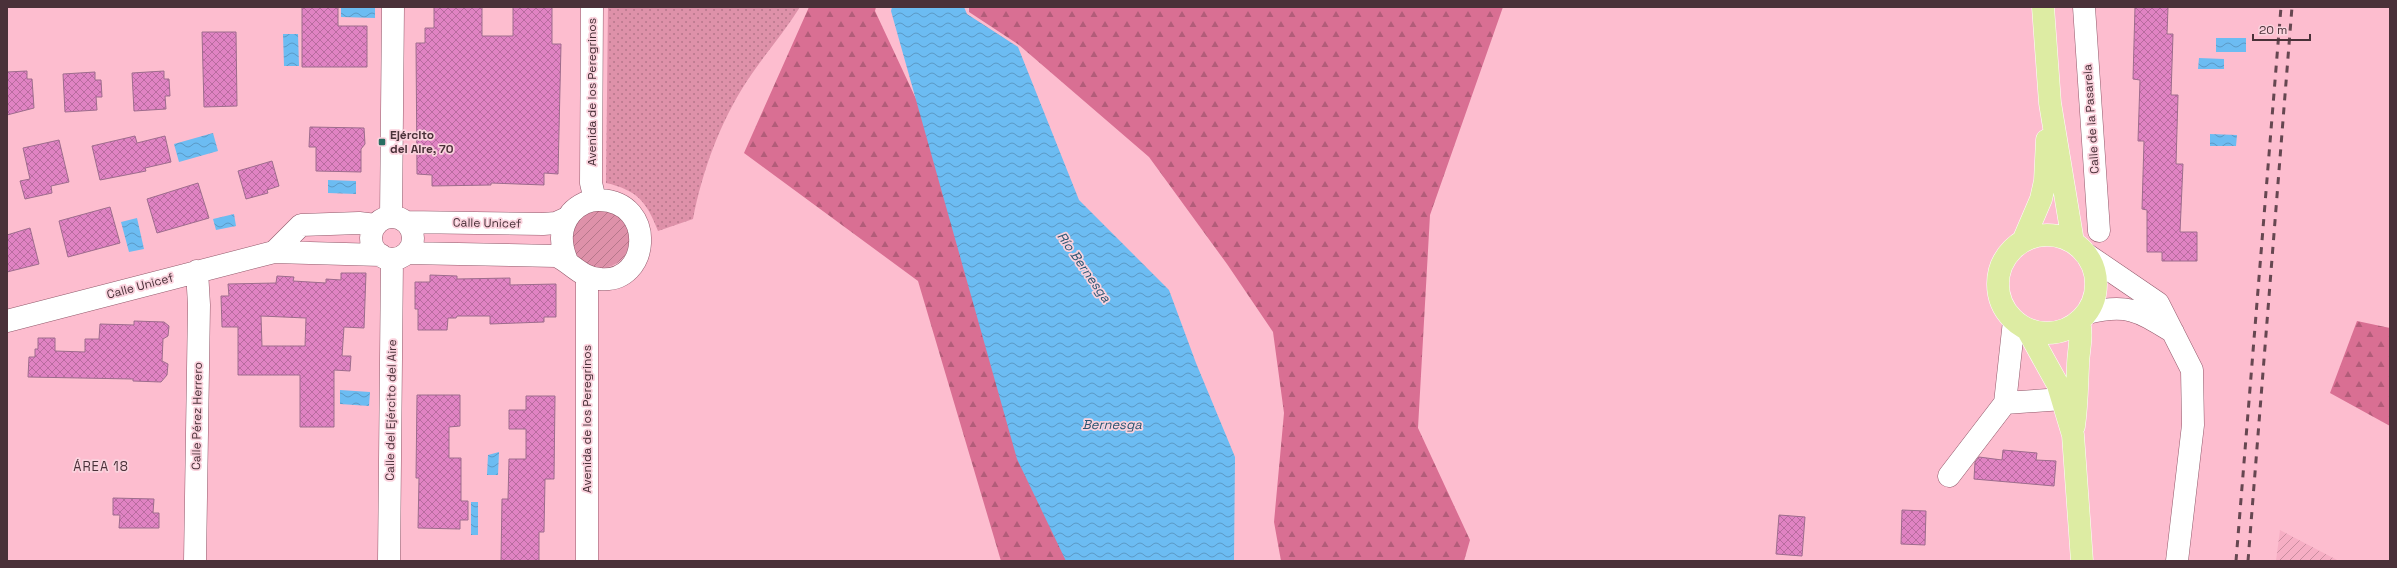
<svg xmlns="http://www.w3.org/2000/svg" width="2397" height="568" viewBox="0 0 2397 568" font-family="'Space Grotesk',sans-serif">
<style>
.industrial{fill:url(#industrial-furrows)}
.forest{fill:url(#forest-firs)}
.park{fill:url(#park-dots)}
.garden{fill:url(#garden-furrows)}
.water{fill:url(#water-waves)}
.building{fill:url(#building-cross-hatch);stroke:#9e6c8d;fill-rule:evenodd}
.lines{fill:none;stroke-linecap:round;stroke-linejoin:round}
.minor-casing{stroke:#91586a;stroke-width:23}
.major-casing{stroke:#fff;stroke-width:23}
.minor{stroke:#fff;stroke-width:22}
.major{stroke:#ddeca3;stroke-width:22}
.rail{stroke:#664751;stroke-width:3;stroke-dasharray:7 7;stroke-linecap:butt}
.poi-dot{fill:#296e62;stroke:#fad2dd;stroke-width:1.5}
.labels{text-anchor:middle;dominant-baseline:central;stroke-width:3.5;stroke-linejoin:round;paint-order:stroke}
.street-label{font-size:12px;fill:#4a3139;stroke:#fad2dd}
.poi-label{font-size:12px;font-weight:bold;fill:#4a3139;stroke:#fad2dd;text-anchor:start}
.water-label{font-size:13px;font-style:italic;fill:#2a5571;stroke:#fad2dd}
.neighbourhood-label{font-size:13px;letter-spacing:1px;fill:#4a3139;stroke:#fad2dd}
</style>
<defs>
<pattern id="industrial-furrows" width="10" height="10" patternUnits="userSpaceOnUse"><rect width="10" height="10" fill="#f6aec4"/><path d="M-1 1l2-2M0 10L10 0M9 11l2-2" fill="none" stroke="#c98ea0"/></pattern>
<pattern id="forest-firs" width="22" height="20" patternUnits="userSpaceOnUse"><rect width="22" height="20" fill="#d96f93"/><path d="M5 1l3.5 6h-7zM16 11l3.5 6h-7z" fill="#b25c79"/></pattern>
<pattern id="park-dots" width="8" height="8" patternUnits="userSpaceOnUse"><rect width="8" height="8" fill="#de91a9"/><path d="M2 2h.1M6 6h.1" fill="none" stroke="#b6778b" stroke-width="1.8" stroke-linecap="round"/></pattern>
<pattern id="garden-furrows" width="10" height="10" patternUnits="userSpaceOnUse"><rect width="10" height="10" fill="#de91a9"/><path d="M-1 1l2-2M0 10L10 0M9 11l2-2" fill="none" stroke="#b6778b"/></pattern>
<pattern id="water-waves" width="16" height="10" patternUnits="userSpaceOnUse"><rect width="16" height="10" fill="#6cbcf2"/><path d="M0 5q4-4 8 0t8 0" fill="none" stroke="#5b99c5"/></pattern>
<pattern id="building-cross-hatch" width="8" height="8" patternUnits="userSpaceOnUse"><rect width="8" height="8" fill="#e083c3"/><path d="M0 0l8 8M0 8l8-8" fill="none" stroke="#b86c9f"/></pattern>
</defs>
<rect width="100%" height="100%" fill="#fdbdcf"/>
<path class="industrial" d="M 2280,530 L 2339,561 L 2276,561 Z"/>
<path class="forest" d="M 809,7 L 876,7 L 875,11 L 1078,446 L 1107,561 L 1001,561 L 918,281 L 744,153 Z
M 969,7 L 1503,7 L 1430,215 L 1418,428 L 1470,540 L 1464,561 L 1281,561 L 1274,522 L 1284,413 L 1273,332 L 1227,264 L 1149,157 L 1019,45 L 969,12 Z
M 2357,321 L 2390,328 L 2390,426 L 2330,393 Z"/>
<path class="park" d="M 608,7 L 800,7 C 784,33 763,56 747,81 C 720,122 702,172 693,219 L 658,231 C 647,202 637,190 606,183 Z"/>
<path class="garden" d="M572 239a29 29 0 1 1 58 0a29 29 0 1 1-58 0Z"/>
<path class="water" d="M 341,7 L 375,7 L 375,18 L 341,17 Z
M 892,7 L 964,7 L 967,14 L 1018,47 L 1079,200 L 1169,290 L 1196,363 L 1235,457 L 1234,561 L 1066,561 L 1017,459 L 891,11 Z
M 283,34 L 298,34 L 299,66 L 284,66 Z
M 2216,38 L 2246,38 L 2246,52 L 2216,52 Z
M 2199,58 L 2224,59 L 2224,69 L 2198,69 Z
M 213,133 L 218,151 L 179,162 L 174,144 Z
M 2210,134 L 2237,135 L 2236,146 L 2210,146 Z
M 328,180 L 356,181 L 356,194 L 328,193 Z
M 234,214 L 236,226 L 216,230 L 213,219 Z
M 137,218 L 144,249 L 129,252 L 121,222 Z
M 340,390 L 370,392 L 369,406 L 340,404 Z
M 499,452 L 498,475 L 487,475 L 488,455 Z
M 471,502 L 478,502 L 478,535 L 471,535 Z"/>
<path class="building" d="M 302,7 L 338,7 L 338,26 L 367,26 L 367,67 L 302,67 Z
M 434,7 L 482,7 L 482,36 L 513,36 L 513,7 L 552,7 L 552,44 L 561,44 L 558,174 L 544,173 L 544,185 L 491,183 L 491,185 L 432,186 L 432,175 L 417,174 L 416,43 L 425,43 L 425,28 L 434,28 Z
M 2135,7 L 2168,7 L 2167,34 L 2173,34 L 2171,95 L 2178,95 L 2176,164 L 2183,164 L 2180,232 L 2197,232 L 2197,261 L 2162,261 L 2162,252 L 2147,252 L 2147,210 L 2142,209 L 2144,141 L 2138,141 L 2140,80 L 2133,79 Z
M 202,32 L 236,32 L 237,106 L 204,107 Z
M 27,71 L 27,79 L 32,79 L 34,108 L 7,115 L 7,72 Z
M 164,71 L 164,79 L 169,79 L 170,96 L 165,96 L 166,109 L 134,111 L 132,73 Z
M 95,72 L 95,80 L 101,80 L 102,97 L 96,97 L 97,110 L 65,112 L 63,74 Z
M 310,127 L 364,128 L 365,144 L 361,149 L 361,172 L 316,171 L 316,147 L 309,147 Z
M 135,136 L 137,143 L 165,136 L 171,162 L 145,168 L 146,171 L 100,180 L 92,146 Z
M 59,140 L 69,182 L 51,186 L 52,193 L 25,199 L 20,181 L 30,179 L 23,148 Z
M 272,161 L 279,186 L 267,190 L 268,193 L 246,199 L 238,171 Z
M 198,183 L 209,218 L 157,233 L 147,199 Z
M 110,207 L 120,243 L 68,257 L 59,221 Z
M 30,228 L 39,264 L 7,272 L 7,235 Z
M 341,273 L 366,273 L 364,328 L 344,327 L 342,356 L 351,356 L 350,371 L 334,370 L 334,427 L 300,427 L 300,375 L 238,375 L 238,327 L 222,327 L 221,296 L 229,296 L 228,284 L 276,283 L 277,276 L 294,277 L 293,281 L 326,283 L 326,279 L 341,280 ZM 261,316 L 306,318 L 305,346 L 262,346 Z
M 430,275 L 457,276 L 457,279 L 510,278 L 510,285 L 556,284 L 556,317 L 544,317 L 544,322 L 490,324 L 490,316 L 457,316 L 456,318 L 448,318 L 447,330 L 418,330 L 418,309 L 415,309 L 415,282 L 430,282 Z
M 134,321 L 164,322 L 169,326 L 168,336 L 163,339 L 162,361 L 168,364 L 167,375 L 161,382 L 133,381 L 133,379 L 28,377 L 29,357 L 35,357 L 35,349 L 38,349 L 38,338 L 55,338 L 55,351 L 85,352 L 85,339 L 99,339 L 100,324 L 134,325 Z
M 417,395 L 460,395 L 460,426 L 449,427 L 449,458 L 461,458 L 461,501 L 468,501 L 468,520 L 460,520 L 460,529 L 418,528 L 419,478 L 416,478 Z
M 526,396 L 555,396 L 554,479 L 545,479 L 544,532 L 539,532 L 539,561 L 501,561 L 502,499 L 508,499 L 509,459 L 526,459 L 526,429 L 509,429 L 509,410 L 526,410 Z
M 2003,450 L 2037,453 L 2036,460 L 2056,461 L 2054,486 L 1974,479 L 1975,462 L 1979,457 L 2002,460 Z
M 113,498 L 154,499 L 153,513 L 159,513 L 159,528 L 119,528 L 120,515 L 113,515 Z
M 1902,510 L 1926,511 L 1925,545 L 1901,544 Z
M 1779,515 L 1805,517 L 1802,556 L 1776,554 Z"/>
<g class="lines">
<defs>
<path id="minor" d="M 592,7 L 591,183 L 595,200
M 2084,7 L 2099,231
M 391,217 L 393,7
M371 238a21 21 0 1 1 42 0a21 21 0 1 1-42 0Z
M 406,222 L 543,224 L 556,223 L 567,218
M 274,252 L 301,225 L 359,223 L 376,225
M 407,253 L 556,256 C 572,263 581,278 600,279 C 650,284 657,202 600,200 C 590,199 578,205 571,213 C 559,228 560,244 567,261
M 2086,254 L 2158,303 L 2192,370 L 2193,425 L 2177,561
M 2087,313 C 2128,303 2139,311 2173,332
M 7,321 L 274,252 L 381,255
M 2005,403 L 2014,321
M 1949,476 L 2005,403 L 2063,399
M 195,561 L 199,305 L 197,271
M 389,561 L 392,259
M 587,561 L 587,277"/>
<path id="major" d="M 2043,7 L 2050,103 L 2073,242
M1998 284a49 49 0 1 1 98 0a49 49 0 1 1-98 0Z
M 2023,241 L 2041,199 L 2045,181 L 2047,140
M 2027,329 L 2058,385 L 2073,435 L 2082,561
M 2074,426 C 2077,405 2077,387 2078,366 C 2078,351 2083,337 2079,322"/>
</defs>
<use href="#minor" class="minor-casing"/>
<use href="#major" class="major-casing"/>
<use href="#minor" class="minor"/>
<use href="#major" class="major"/>
<path class="rail" d="M 2236,561 L 2281,7
M 2248,561 L 2292,7"/>
</g>
<rect class="poi-dot" x="378" y="138" width="8" height="8" rx="2"/>
<g class="labels">
<g class="street-label">
<text transform="translate(592 92) rotate(-90)">Avenida de los Peregrinos</text>
<text transform="translate(2091 119) rotate(-94)">Calle de la Pasarela</text>
<text transform="translate(487 223) rotate(1)">Calle Unicef</text>
<text transform="translate(140 286) rotate(-15)">Calle Unicef</text>
<text transform="translate(391 410) rotate(-89)">Calle del Ejército del Aire</text>
<text transform="translate(197 416) rotate(-89)">Calle Pérez Herrero</text>
<text transform="translate(587 419) rotate(-90)">Avenida de los Peregrinos</text>
</g>
<g class="poi-label">
<text x="390" y="135">Ejército<tspan x="390" dy="14">del Aire, 70</tspan></text>
</g>
<g class="water-label">
<text transform="translate(1084 267) rotate(55)">Río Bernesga</text>
<text x="1112" y="424">Bernesga</text>
</g>
<g class="neighbourhood-label">
<text x="101" y="466">ÁREA 18</text>
</g>
</g>
<rect width="2397" height="568" fill="none" stroke="#4a3139" stroke-width="16"/>
<path d="M2253 34v6h57v-6" fill="none" stroke="#4a3139" stroke-width="2"/>
<text x="2259" y="34" font-size="12" fill="#4a3139" stroke="#fad2dd" stroke-width="3" paint-order="stroke">20 m</text>
</svg>
